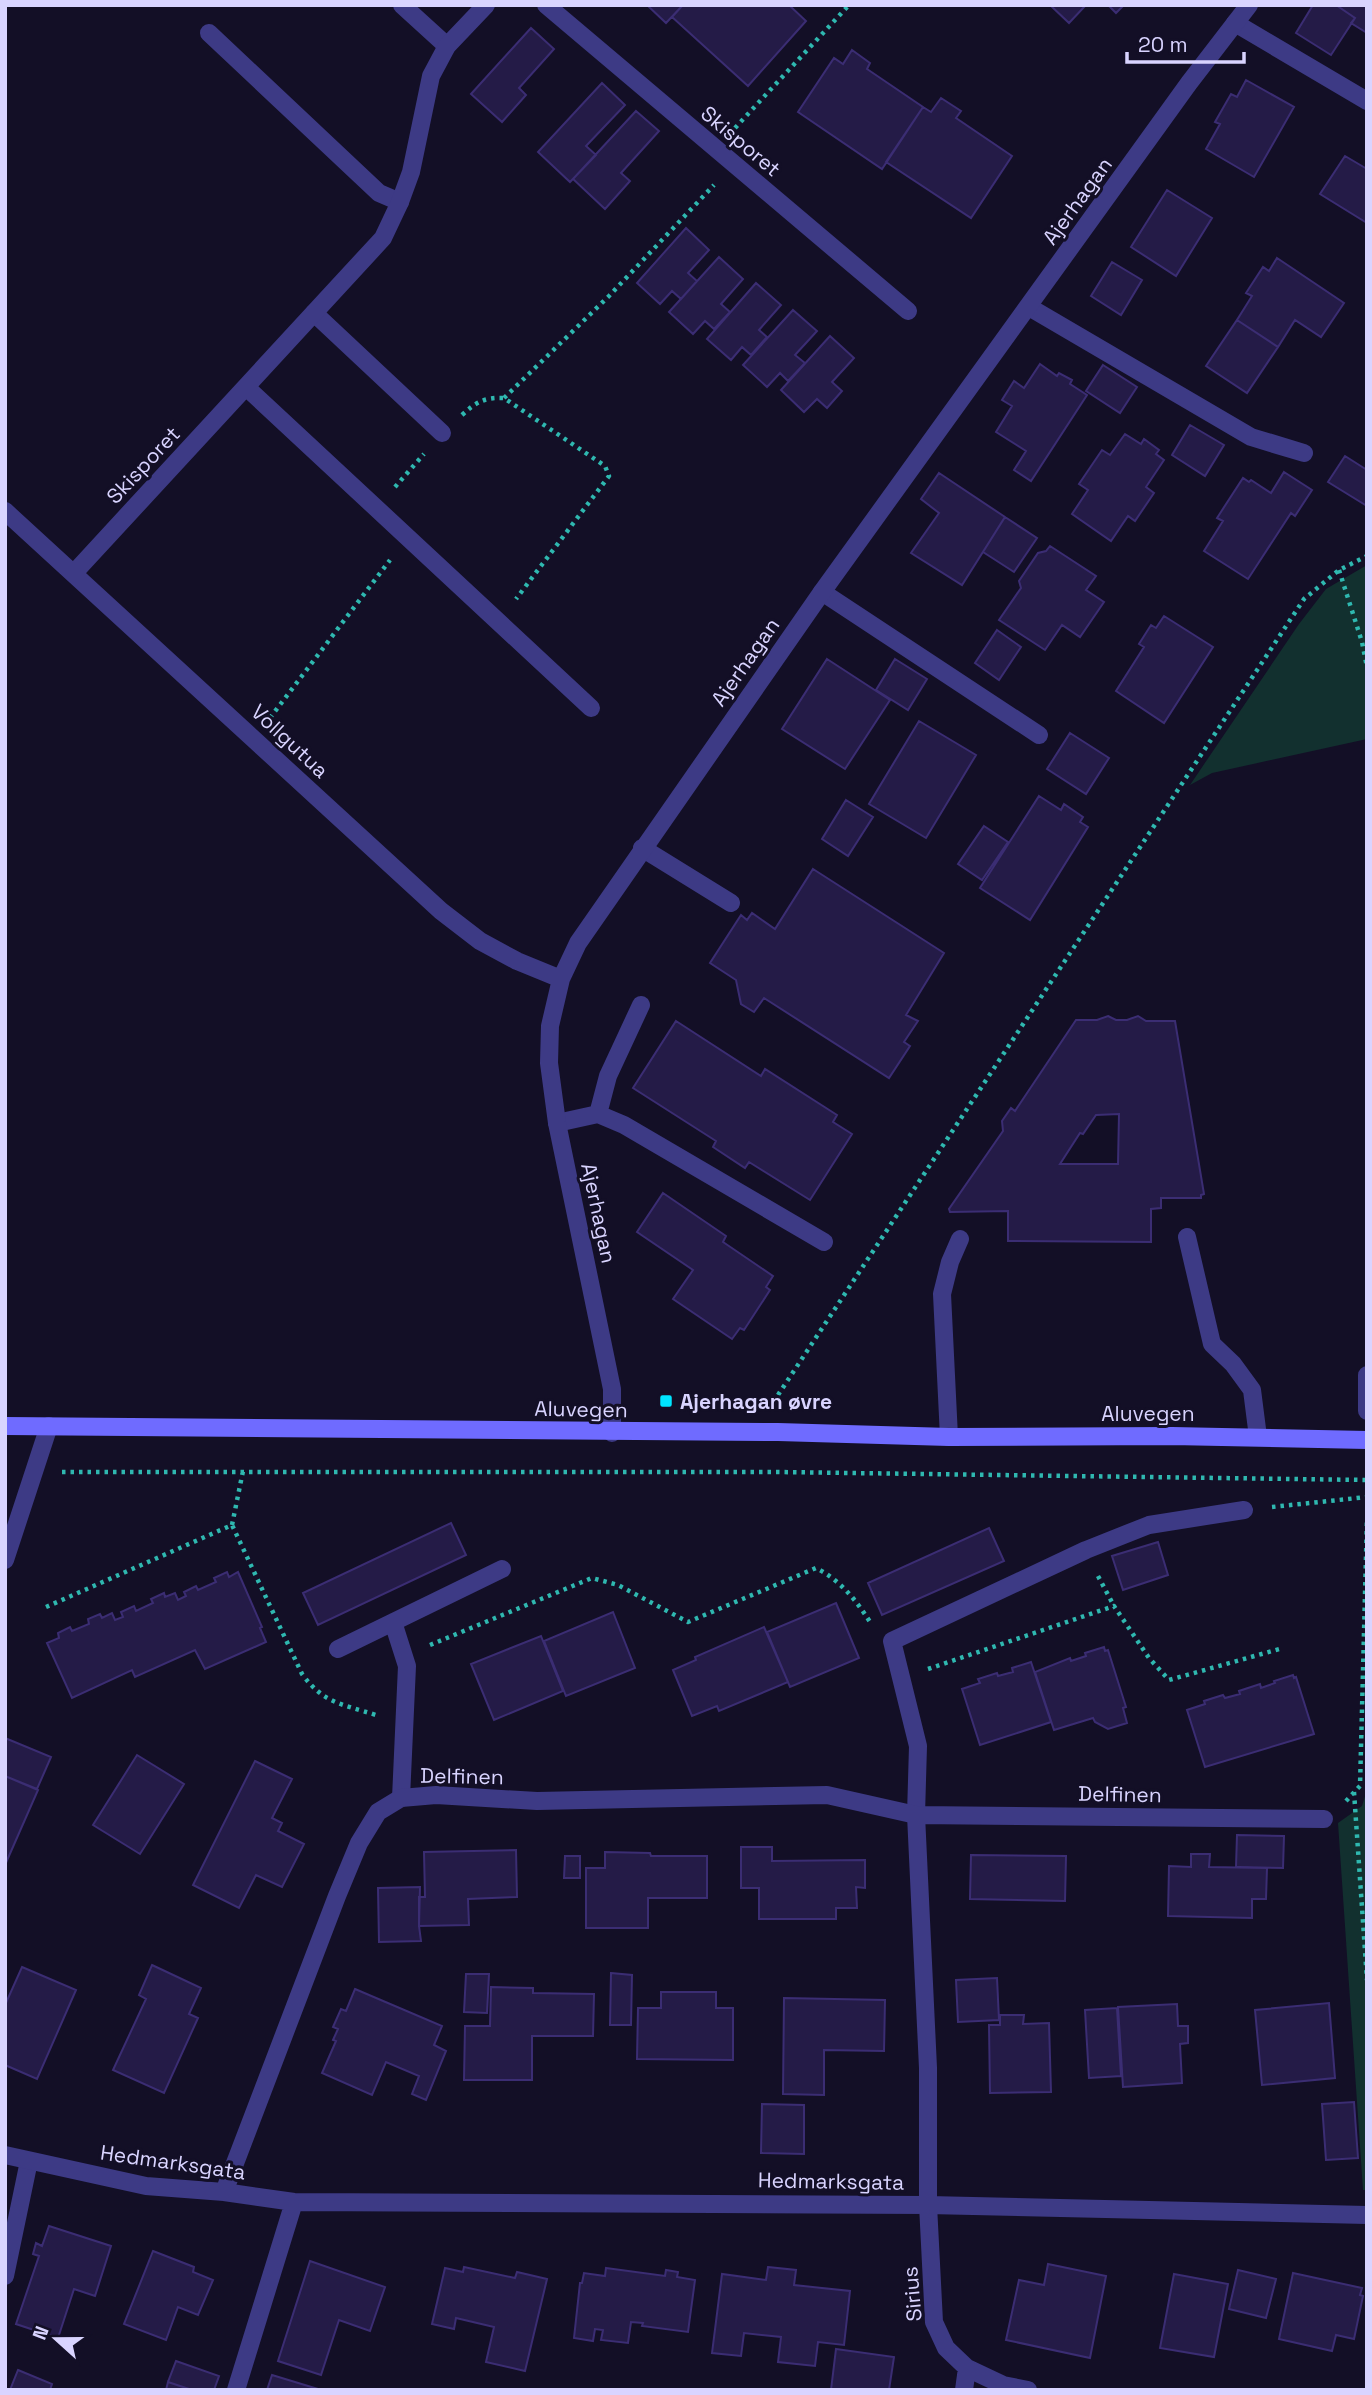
<svg xmlns="http://www.w3.org/2000/svg" width="1372" height="2395" viewBox="0 0 1372 2395" font-family="'Space Grotesk',sans-serif">
<style>
.green{fill:#12302f}
.building{fill:#241b47;stroke:#3b2d73;stroke-width:2;fill-rule:evenodd}
.lines{fill:none;stroke-linecap:round;stroke-linejoin:round}
.path{stroke:#2fb8b0;stroke-width:4.5;stroke-dasharray:3.5 5;stroke-linecap:butt}
.lane{stroke:#3d3a85;stroke-width:18}
.street{stroke:#3d3a85;stroke-width:18}
.secondary{stroke:#6f6bff;stroke-width:18}
.poi-dot{fill:#00e5ff;stroke:#130f26;stroke-width:2.5}
.labels{text-anchor:middle;dominant-baseline:central;stroke-width:6;stroke-linejoin:round;paint-order:stroke}
.street-label{font-size:21px;fill:#d9d4ff;stroke:#130f26}
.poi-label{font-size:21px;font-weight:bold;fill:#d9d4ff;stroke:#130f26;text-anchor:start}
</style>
<rect width="100%" height="100%" fill="#130f26"/>
<path class="green" d="M 1367,565 L 1367,739 L 1212,773 L 1190,785 L 1299,624 L 1326,589 Z
M 1367,1790 L 1367,2190 L 1363,2190 L 1338,1823 L 1362,1806 Z"/>
<path class="building" d="M 647,5 L 683,5 L 666,23 Z
M 683,5 L 789,5 L 806,21 L 748,86 L 672,17 Z
M 1050,5 L 1086,5 L 1069,23 Z
M 1108,5 L 1124,5 L 1116,13 Z
M 1313,5 L 1336,5 L 1355,18 L 1331,55 L 1296,33 Z
M 1336,5 L 1367,5 L 1367,33 L 1351,23 L 1355,18 Z
M 531,28 L 554,49 L 519,88 L 526,95 L 502,122 L 471,94 Z
M 852,50 L 870,63 L 867,69 L 923,107 L 882,169 L 798,112 L 834,58 L 843,64 Z
M 1246,80 L 1294,107 L 1254,177 L 1206,149 L 1220,124 L 1215,122 L 1231,94 L 1237,97 Z
M 602,83 L 625,105 L 586,146 L 596,155 L 570,182 L 538,152 Z
M 941,98 L 961,111 L 956,118 L 1012,156 L 971,218 L 886,162 L 923,107 L 931,112 Z
M 636,111 L 659,131 L 621,173 L 630,181 L 605,209 L 573,179 Z
M 1345,156 L 1367,169 L 1367,223 L 1320,194 Z
M 1167,190 L 1212,218 L 1176,276 L 1131,247 Z
M 686,228 L 709,250 L 688,273 L 697,281 L 681,299 L 672,291 L 660,304 L 637,283 Z
M 719,257 L 743,279 L 721,304 L 730,312 L 714,329 L 705,321 L 693,334 L 669,312 Z
M 1277,258 L 1344,303 L 1321,337 L 1295,320 L 1278,347 L 1237,320 L 1252,296 L 1246,293 L 1263,267 L 1269,271 Z
M 1112,262 L 1142,280 L 1121,315 L 1091,296 Z
M 756,283 L 781,305 L 759,330 L 767,337 L 751,355 L 742,347 L 731,360 L 707,339 Z
M 793,310 L 817,331 L 795,355 L 805,363 L 788,381 L 780,373 L 767,387 L 743,365 Z
M 1237,320 L 1278,347 L 1247,393 L 1206,366 Z
M 830,336 L 854,358 L 832,382 L 842,391 L 827,408 L 817,399 L 804,412 L 781,390 Z
M 1040,364 L 1057,376 L 1059,373 L 1072,380 L 1070,384 L 1087,395 L 1031,481 L 1014,470 L 1026,451 L 996,432 L 1012,406 L 1002,400 L 1014,381 L 1024,388 Z
M 1103,365 L 1137,387 L 1120,413 L 1086,391 Z
M 1190,425 L 1224,445 L 1205,476 L 1172,455 Z
M 1125,434 L 1141,444 L 1144,439 L 1159,450 L 1156,454 L 1164,460 L 1146,487 L 1154,493 L 1135,521 L 1128,516 L 1111,541 L 1072,514 L 1088,490 L 1079,484 L 1102,450 L 1110,455 Z
M 1345,456 L 1367,470 L 1367,506 L 1328,482 Z
M 1284,472 L 1312,490 L 1295,516 L 1291,513 L 1248,579 L 1204,551 L 1223,521 L 1217,518 L 1243,478 L 1249,482 L 1251,480 L 1271,493 Z
M 939,473 L 1005,517 L 962,585 L 911,553 L 939,513 L 921,499 Z
M 1005,517 L 1037,538 L 1014,572 L 983,552 Z
M 1050,546 L 1096,576 L 1086,590 L 1104,602 L 1080,637 L 1062,625 L 1045,650 L 999,620 L 1021,588 L 1019,581 L 1038,553 L 1046,551 Z
M 1164,616 L 1213,647 L 1164,723 L 1116,691 L 1144,647 L 1139,644 L 1151,625 L 1156,628 Z
M 997,630 L 1021,647 L 999,680 L 975,663 Z
M 827,659 L 890,700 L 845,769 L 782,729 Z
M 895,659 L 927,679 L 908,710 L 876,690 Z
M 919,721 L 976,755 L 926,838 L 869,804 Z
M 1070,733 L 1109,758 L 1086,794 L 1047,769 Z
M 1039,796 L 1061,810 L 1064,804 L 1083,817 L 1080,822 L 1088,827 L 1030,920 L 980,888 Z
M 846,800 L 873,817 L 848,856 L 822,839 Z
M 984,826 L 1008,842 L 982,880 L 958,864 Z
M 813,869 L 944,953 L 906,1015 L 918,1021 L 904,1042 L 910,1046 L 889,1078 L 764,998 L 754,1012 L 741,1004 L 736,980 L 710,963 L 741,915 L 747,920 L 752,913 L 775,929 Z
M 1108,1016 L 1116,1020 L 1127,1020 L 1138,1016 L 1146,1021 L 1175,1021 L 1204,1194 L 1201,1195 L 1201,1198 L 1161,1198 L 1161,1208 L 1151,1209 L 1151,1242 L 1008,1241 L 1008,1211 L 950,1212 L 949,1209 L 1003,1131 L 1002,1121 L 1011,1108 L 1015,1111 L 1076,1020 L 1097,1020 ZM 1119,1114 L 1118,1164 L 1060,1164 L 1080,1133 L 1083,1134 L 1096,1115 Z
M 676,1021 L 761,1076 L 765,1069 L 837,1115 L 833,1122 L 852,1134 L 810,1200 L 749,1162 L 745,1168 L 713,1147 L 716,1141 L 633,1088 Z
M 663,1193 L 726,1236 L 723,1242 L 773,1276 L 766,1287 L 770,1290 L 744,1330 L 740,1328 L 732,1339 L 673,1299 L 693,1270 L 637,1232 Z
M 451,1523 L 466,1555 L 318,1625 L 303,1593 Z
M 989,1528 L 1004,1561 L 882,1615 L 868,1583 Z
M 1158,1542 L 1168,1575 L 1123,1590 L 1112,1556 Z
M 227,1572 L 229,1577 L 238,1572 L 262,1627 L 260,1628 L 266,1642 L 205,1669 L 195,1650 L 135,1677 L 132,1670 L 72,1698 L 47,1643 L 59,1638 L 58,1633 L 70,1627 L 72,1631 L 89,1624 L 88,1619 L 100,1614 L 102,1618 L 112,1613 L 115,1620 L 123,1617 L 121,1612 L 134,1606 L 136,1611 L 153,1603 L 151,1599 L 164,1593 L 165,1597 L 175,1593 L 178,1600 L 186,1596 L 184,1592 L 196,1586 L 198,1590 L 216,1582 L 214,1578 Z
M 836,1603 L 859,1658 L 790,1687 L 767,1632 Z
M 613,1612 L 635,1668 L 566,1696 L 544,1641 Z
M 764,1627 L 788,1682 L 719,1711 L 717,1706 L 692,1716 L 673,1670 L 696,1660 L 695,1657 Z
M 541,1636 L 563,1691 L 494,1720 L 471,1664 Z
M 1104,1647 L 1105,1651 L 1108,1650 L 1126,1707 L 1123,1708 L 1127,1723 L 1108,1729 L 1095,1722 L 1093,1718 L 1054,1730 L 1035,1672 L 1070,1658 L 1071,1661 L 1086,1656 L 1085,1653 Z
M 1031,1662 L 1051,1722 L 980,1745 L 962,1689 L 980,1683 L 978,1679 L 997,1673 L 998,1676 L 1013,1672 L 1012,1668 Z
M 1293,1675 L 1294,1678 L 1296,1677 L 1314,1734 L 1205,1767 L 1187,1710 L 1205,1704 L 1204,1701 L 1223,1695 L 1225,1698 L 1240,1694 L 1239,1691 L 1260,1684 L 1261,1688 L 1275,1683 L 1274,1681 Z
M 5,1738 L 51,1757 L 37,1789 L 5,1776 Z
M 137,1755 L 184,1784 L 140,1854 L 93,1825 Z
M 255,1761 L 292,1779 L 272,1818 L 282,1823 L 278,1831 L 304,1844 L 282,1887 L 256,1875 L 239,1908 L 193,1885 Z
M 5,1776 L 38,1790 L 5,1865 Z
M 1237,1835 L 1284,1836 L 1283,1868 L 1236,1867 Z
M 741,1847 L 772,1847 L 772,1861 L 865,1860 L 865,1888 L 856,1887 L 857,1908 L 836,1908 L 836,1919 L 759,1919 L 759,1888 L 741,1888 Z
M 516,1850 L 517,1897 L 468,1899 L 469,1925 L 419,1926 L 419,1897 L 425,1897 L 424,1852 Z
M 605,1852 L 650,1853 L 651,1856 L 707,1856 L 707,1898 L 648,1898 L 648,1928 L 586,1928 L 586,1868 L 605,1868 Z
M 1191,1854 L 1210,1854 L 1209,1867 L 1267,1868 L 1266,1899 L 1252,1899 L 1252,1918 L 1168,1916 L 1169,1866 L 1191,1867 Z
M 971,1855 L 1066,1856 L 1065,1901 L 970,1899 Z
M 565,1856 L 580,1856 L 580,1878 L 564,1878 Z
M 420,1887 L 419,1926 L 421,1941 L 379,1942 L 378,1888 Z
M 152,1965 L 201,1988 L 189,2014 L 198,2018 L 164,2093 L 113,2070 L 146,1999 L 139,1995 Z
M 22,1967 L 76,1990 L 37,2079 L 5,2065 L 5,2005 Z
M 611,1973 L 632,1975 L 631,2025 L 610,2025 Z
M 466,1974 L 489,1974 L 487,2013 L 464,2012 Z
M 997,1978 L 999,2020 L 958,2022 L 956,1980 Z
M 491,1987 L 533,1988 L 533,1993 L 594,1994 L 593,2036 L 532,2036 L 532,2080 L 464,2080 L 465,2026 L 490,2026 Z
M 355,1989 L 442,2026 L 434,2045 L 446,2051 L 426,2100 L 412,2094 L 419,2076 L 386,2062 L 372,2095 L 322,2073 L 336,2041 L 333,2040 L 338,2029 L 333,2027 L 341,2009 L 346,2011 Z
M 661,1992 L 716,1992 L 716,2008 L 733,2008 L 733,2060 L 637,2059 L 638,2008 L 661,2008 Z
M 784,1998 L 885,2000 L 884,2051 L 824,2050 L 824,2095 L 783,2094 Z
M 1329,2003 L 1335,2078 L 1262,2085 L 1255,2010 Z
M 1177,2004 L 1178,2026 L 1188,2026 L 1188,2043 L 1180,2044 L 1182,2083 L 1123,2087 L 1118,2007 Z
M 1117,2008 L 1121,2076 L 1089,2078 L 1085,2010 Z
M 1000,2015 L 1024,2015 L 1023,2024 L 1049,2023 L 1051,2092 L 990,2093 L 989,2025 L 1000,2025 Z
M 1354,2102 L 1358,2158 L 1326,2160 L 1322,2104 Z
M 762,2104 L 804,2105 L 804,2154 L 761,2153 Z
M 49,2226 L 111,2246 L 95,2296 L 74,2289 L 58,2338 L 16,2324 L 39,2256 L 33,2254 L 36,2243 L 42,2246 Z
M 153,2251 L 194,2267 L 193,2272 L 213,2280 L 198,2315 L 178,2307 L 166,2340 L 124,2324 Z
M 310,2261 L 385,2287 L 370,2331 L 339,2320 L 321,2375 L 278,2361 Z
M 1048,2264 L 1106,2276 L 1090,2358 L 1006,2340 L 1019,2280 L 1044,2285 Z
M 464,2267 L 515,2278 L 517,2272 L 547,2279 L 525,2371 L 486,2362 L 494,2327 L 456,2318 L 454,2329 L 432,2324 L 445,2268 L 463,2272 Z
M 768,2267 L 796,2270 L 794,2285 L 850,2291 L 844,2345 L 818,2342 L 815,2366 L 778,2362 L 781,2337 L 744,2333 L 741,2356 L 712,2353 L 722,2274 L 766,2280 Z
M 606,2268 L 665,2276 L 666,2270 L 678,2272 L 677,2277 L 695,2280 L 688,2332 L 642,2326 L 643,2323 L 631,2322 L 628,2343 L 601,2340 L 603,2330 L 595,2329 L 593,2341 L 574,2338 L 580,2283 L 582,2283 L 584,2273 L 605,2276 Z
M 1238,2270 L 1276,2279 L 1266,2318 L 1229,2309 Z
M 1293,2273 L 1362,2288 L 1360,2295 L 1363,2296 L 1354,2339 L 1336,2335 L 1332,2351 L 1279,2339 Z
M 1174,2274 L 1228,2284 L 1214,2357 L 1160,2348 Z
M 836,2349 L 894,2357 L 889,2390 L 831,2390 Z
M 176,2361 L 219,2376 L 214,2390 L 192,2390 L 168,2382 Z
M 18,2370 L 52,2384 L 50,2390 L 10,2390 Z
M 272,2375 L 318,2389 L 317,2390 L 267,2390 Z
M 168,2382 L 192,2390 L 166,2390 Z"/>
<g class="lines">
<path class="path" d="M 735,128 L 849,5
M 504,398 L 609,296 L 714,185
M 462,415 C 476,402 485,397 504,398 L 605,466 L 609,476 L 516,599
M 395,487 L 424,454
M 1339,570 L 1362,642 L 1367,667
M 270,718 L 390,560
M 778,1395 L 1304,599 L 1339,570 L 1367,556
M 62,1472 L 778,1472 L 1367,1480
M 1272,1507 L 1367,1497
M 232,1525 L 243,1471
M 1098,1576 L 1114,1606
M 46,1607 L 232,1525 L 302,1674 C 324,1704 342,1704 376,1715
M 430,1645 L 592,1578 L 618,1585 L 688,1622 L 816,1568 C 840,1580 856,1600 870,1622
M 928,1669 L 1114,1606 L 1149,1658 L 1169,1680 L 1283,1648
M 1354,1792 L 1367,1980
M 1346,1801 L 1360,1786 L 1367,1518"/>
<path class="lane" d="M 402,5 L 447,46
M 1235,23 L 1367,101
M 209,33 L 379,193 L 400,202
M 1029,307 L 1251,437 L 1304,453
M 314,313 L 442,433
M 822,592 L 1039,735
M 642,848 L 731,903
M 598,1114 L 608,1076 L 641,1005
M 557,1123 L 598,1114 L 624,1125 L 824,1242
M 1187,1237 L 1212,1344 L 1233,1364 L 1252,1390 L 1258,1437
M 1367,1375 L 1367,1411
M 949,1437 L 942,1294 L 950,1262 L 960,1239
M 393,1622 L 407,1666 L 401,1798
M 338,1649 L 502,1569
M 916,1815 L 918,1746 L 892,1641 L 1086,1550 L 1149,1525 L 1244,1510
M 5,2276 L 29,2161"/>
<path class="street" d="M 546,5 L 908,311
M 246,387 L 591,708
M 5,511 L 441,911 L 480,941 L 517,961 L 561,979
M 74,573 L 383,238 L 400,202 L 411,172 L 431,76 L 447,46 L 486,5
M 612,1433 L 612,1389 L 557,1123 L 549,1063 L 550,1026 L 561,979 L 578,943 L 822,592 L 1189,83 L 1249,5
M 5,1560 L 49,1426
M 916,1815 L 1324,1819
M 5,2155 L 146,2186 L 224,2192 L 294,2202 L 928,2205 L 1367,2215
M 224,2192 L 337,1896 L 359,1843 L 378,1812 L 401,1798 L 436,1795 L 537,1801 L 827,1795 L 916,1815 L 928,2068 L 928,2205 L 934,2322 L 946,2348 L 967,2368 L 1003,2385 L 1028,2390
M 236,2390 L 294,2202
M 964,2390 L 967,2368"/>
<path class="secondary" d="M 5,1426 L 778,1432 L 949,1437 L 1172,1436 L 1367,1440"/>
</g>
<rect class="poi-dot" x="659" y="1394" width="14" height="14" rx="3.5"/>
<g class="labels">
<g class="street-label">
<text transform="translate(741 141) rotate(40)">Skisporet</text>
<text transform="translate(1077 201) rotate(-54)">Ajerhagan</text>
<text transform="translate(143 465) rotate(-47)">Skisporet</text>
<text transform="translate(745 662) rotate(-55)">Ajerhagan</text>
<text transform="translate(290 741) rotate(43)">Vollgutua</text>
<text transform="translate(599 1213) rotate(78)">Ajerhagan</text>
<text transform="translate(581 1409) rotate(1)">Aluvegen</text>
<text x="1148" y="1413">Aluvegen</text>
<text transform="translate(462 1776) rotate(1)">Delfinen</text>
<text transform="translate(1120 1794) rotate(1)">Delfinen</text>
<text transform="translate(173 2162) rotate(8)">Hedmarksgata</text>
<text transform="translate(831 2181) rotate(1)">Hedmarksgata</text>
<text transform="translate(912 2294) rotate(-95)">Sirius</text>
</g>
<g class="poi-label">
<text x="680" y="1401">Ajerhagan øvre</text>
</g>
</g>
<rect width="1372" height="2395" fill="none" stroke="#d9d4ff" stroke-width="14"/>
<g transform="translate(56 2339) rotate(291)" stroke="#130f26" stroke-width="5" paint-order="stroke">
<path d="M0-5L12 26L0 18L-12 26Z" fill="#d9d4ff"/>
<text y="-10" font-size="19" font-weight="bold" text-anchor="middle" fill="#d9d4ff">N</text>
</g>
<path d="M1127 52v10h117v-10" fill="none" stroke="#d9d4ff" stroke-width="3.5"/>
<text x="1138" y="52" font-size="21" fill="#d9d4ff" stroke="#130f26" stroke-width="5" paint-order="stroke">20 m</text>
</svg>
